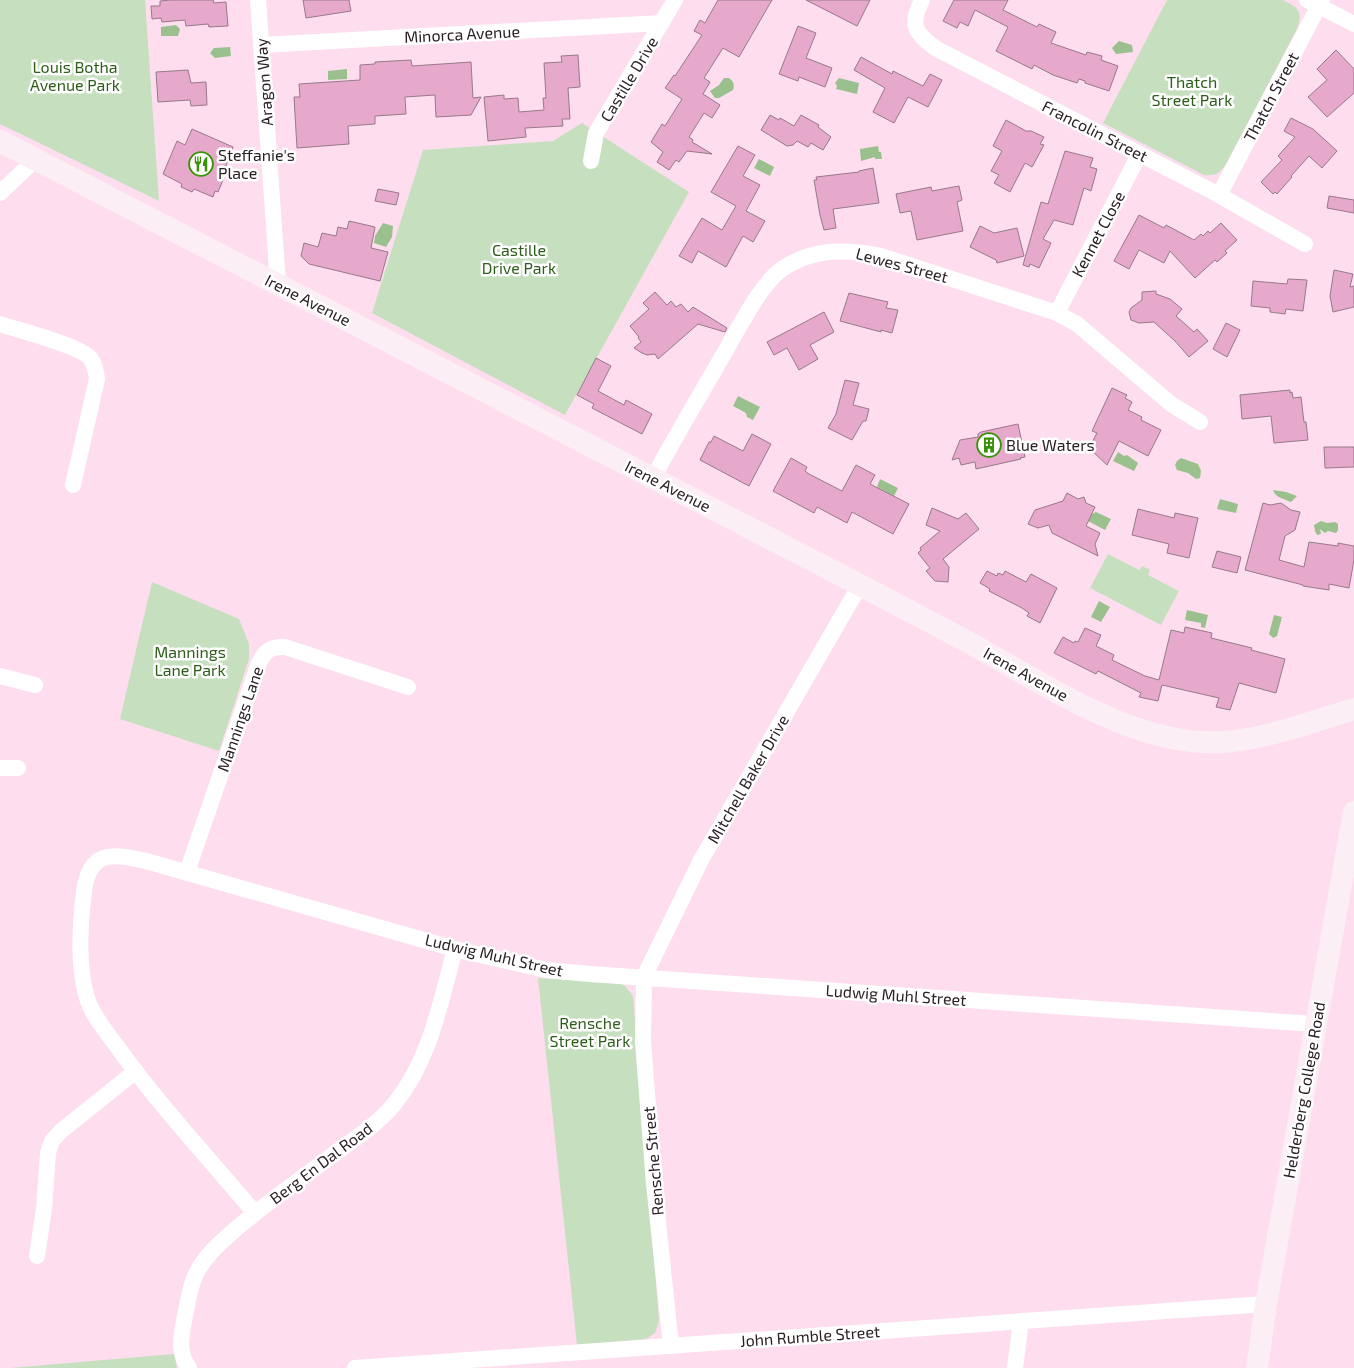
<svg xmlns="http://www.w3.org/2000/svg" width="1354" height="1368" font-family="'Exo 2',sans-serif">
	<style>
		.green { fill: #c6e0bf }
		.water { fill: #99c08d }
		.building { fill: #e7a9cb; stroke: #977989 }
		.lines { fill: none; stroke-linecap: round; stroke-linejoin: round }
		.street { stroke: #fff; stroke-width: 16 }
		.secondary { stroke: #fceef5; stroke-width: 22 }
		.labels { text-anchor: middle; stroke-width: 5; stroke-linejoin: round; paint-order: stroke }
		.street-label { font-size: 16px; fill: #2c2027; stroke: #fff }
		.park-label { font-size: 16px; fill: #2c5e1a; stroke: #fff }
		.poi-label { font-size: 16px; fill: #2c2027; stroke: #fff; text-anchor: start }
	</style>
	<rect width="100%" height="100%" fill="#feddee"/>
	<g class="green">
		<polygon points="0,0 145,0 159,201 0,124"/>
		<path d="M1167,0h116c16,8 20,11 14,29l-72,137c-7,8 -11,10 -21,9l-101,-52z"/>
		<polygon points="582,123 689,192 565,415 372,313 423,150 553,141"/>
		<polygon points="1108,554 1139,570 1142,566 1150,570 1148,575 1179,591 1161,625 1090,588"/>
		<polygon points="152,582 239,619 249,644 249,659 219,751 120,719"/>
		<polygon points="538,978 619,983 625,986 633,996 659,1321 655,1333 646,1339 577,1345"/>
		<polygon points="174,1354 177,1368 10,1368"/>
	</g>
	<g class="water">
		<polygon points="176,25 180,29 178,36 161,36 161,27"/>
		<polygon points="1119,41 1132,45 1133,52 1116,54 1112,48"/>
		<polygon points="230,47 231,56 215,58 210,53 214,48"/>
		<polygon points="347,69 347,79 328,80 328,71"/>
		<path d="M724,78h5c4,3 6,6 4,12l-14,8h-4l-5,-7 9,-6z"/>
		<polygon points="839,78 859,83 857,94 836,89 837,86 835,83"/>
		<polygon points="878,146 879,152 881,152 882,159 875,159 875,157 861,161 860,149"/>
		<polygon points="759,159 774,167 770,176 754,168"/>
		<polygon points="383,223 393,226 392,237 386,247 374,243 375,236"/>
		<polygon points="738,396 760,407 753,420 747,417 746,413 733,406"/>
		<polygon points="1118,452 1124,456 1127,455 1138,463 1134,471 1113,461"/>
		<polygon points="1181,458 1198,464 1201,471 1200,478 1196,479 1188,473 1177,470 1175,465 1177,461"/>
		<polygon points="880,479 898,488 894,496 877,487"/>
		<path d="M1273,490l13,2 11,4 -6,6c-9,-4 -15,-4 -18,-12z"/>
		<polygon points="1220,499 1238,504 1236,513 1217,509"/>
		<polygon points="1096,512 1111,519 1105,530 1088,521 1092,514"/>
		<polygon points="1321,521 1327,523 1335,522 1338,524 1338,530 1336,533 1328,531 1325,533 1320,529 1321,534 1317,535 1315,531 1314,525"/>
		<polygon points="1099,601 1110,607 1101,622 1091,617"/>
		<polygon points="1187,610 1208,615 1205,628 1201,627 1201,623 1185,620"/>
		<polygon points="1274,615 1282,617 1277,636 1273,638 1269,634"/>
	</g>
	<g class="building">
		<polygon points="170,0 213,0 214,3 226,2 228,26 209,27 208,24 186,26 185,20 162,22 161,18 152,19 151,6 160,6 160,1"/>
		<polygon points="303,0 349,0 351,11 306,18"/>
		<polygon points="718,0 772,0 739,57 723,48 704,78 710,82 703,94 720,105 712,118 704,113 689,137 693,140 692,142 712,154 687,151 679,162 676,160 669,170 657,162 663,152 651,142 662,124 665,126 682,99 665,88 674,75 675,76 702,35 694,31 700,20 705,23"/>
		<polygon points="806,0 870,0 857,26"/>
		<polygon points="954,0 1008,0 1003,10 1037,27 1039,24 1056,32 1051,43 1086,55 1087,52 1102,56 1101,60 1118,66 1109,91 1085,83 1085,81 1079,79 1077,83 1053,75 1034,65 1032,69 996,51 1008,27 975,10 968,26 960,22 957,28 943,21"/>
		<polygon points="798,26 816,33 806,58 832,68 825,87 799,77 798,81 779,74"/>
		<polygon points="1336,50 1354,69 1354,93 1327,117 1308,97 1327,80 1317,69"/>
		<polygon points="578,55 580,87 568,88 570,119 562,119 563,126 525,128 526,137 488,141 484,97 504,95 504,99 518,98 519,112 544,110 543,98 546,98 544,63 562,62 561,56"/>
		<polygon points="861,57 892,74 893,71 923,86 930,74 942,80 928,107 908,97 894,123 873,112 885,88 854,70"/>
		<polygon points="411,60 412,66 471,62 473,98 481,97 471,115 436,117 435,95 405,97 406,114 375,116 375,124 348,126 349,144 297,148 294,97 300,97 299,84 360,80 360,65 375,64 375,62"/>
		<polygon points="188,70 191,83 206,82 207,105 191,106 190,100 158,102 156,72"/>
		<polygon points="770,115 779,120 780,118 794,126 801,115 819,125 818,127 831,137 823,150 811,143 808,147 797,141 793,145 787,146 761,130"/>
		<polygon points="1291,118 1313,129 1337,151 1322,168 1309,156 1291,176 1292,177 1277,194 1275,192 1273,194 1261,182 1282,160 1278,156 1295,137 1284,131"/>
		<polygon points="1006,120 1026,131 1031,131 1044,137 1040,144 1044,145 1032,167 1025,163 1010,192 994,183 999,175 991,171 1002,151 993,146"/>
		<polygon points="192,129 233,147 221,179 223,180 218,192 215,191 213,197 194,189 192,192 181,187 182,184 163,174 177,141 185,145"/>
		<polygon points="738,146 755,155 743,176 760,185 746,211 765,221 753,242 743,236 726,267 698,251 692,263 679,256 702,218 722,230 736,206 711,192"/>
		<polygon points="1065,151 1093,158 1090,167 1097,169 1091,191 1084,188 1073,225 1054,220 1043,239 1051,243 1039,268 1030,264 1029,267 1023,265 1041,202 1048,204"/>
		<polygon points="873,168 879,203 833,209 836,228 824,230 820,215 814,180 817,180 816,177 859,172 859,171"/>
		<polygon points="959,186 962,200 957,202 963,231 917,240 911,211 900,213 896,194 931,187 932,191"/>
		<polygon points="378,189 399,193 396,205 375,201"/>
		<polygon points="1329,196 1354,200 1354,213 1327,208"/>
		<polygon points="1139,215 1164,228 1166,225 1194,240 1201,234 1203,236 1208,231 1210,233 1221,223 1237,240 1225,251 1227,253 1217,262 1215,260 1195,278 1170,251 1164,263 1139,250 1129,269 1114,261"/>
		<polygon points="349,221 375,227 371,248 388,252 380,281 309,264 301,256 304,243 318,247 322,233 336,236 338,227 347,229"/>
		<polygon points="980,226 994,233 1017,228 1024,256 997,263 996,260 970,247"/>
		<polygon points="1334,270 1353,274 1350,287 1354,286 1354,307 1333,312 1330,296"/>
		<polygon points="1288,279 1307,280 1303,311 1286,309 1285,314 1270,312 1270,308 1251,306 1253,281 1287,284"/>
		<polygon points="1156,291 1156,294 1170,299 1182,309 1176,316 1194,332 1197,329 1208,341 1189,357 1175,341 1154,322 1139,323 1131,320 1129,312 1131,308 1142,300 1142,292"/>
		<polygon points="655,292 667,305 671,301 676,307 681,304 688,312 693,307 727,328 725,332 698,324 658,359 655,354 647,355 642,353 634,348 641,342 638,338 639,337 630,326 649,309 643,303"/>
		<polygon points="849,293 888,302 886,308 898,310 892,333 881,330 881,332 840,321"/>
		<polygon points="824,312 834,332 810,345 818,359 799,370 787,348 774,355 767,342"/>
		<polygon points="1226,323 1240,330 1227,357 1213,349"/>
		<polygon points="596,358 611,366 598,391 624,405 626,400 652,414 642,434 592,408 594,404 577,395"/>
		<polygon points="845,380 859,383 853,405 869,409 866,421 863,421 852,440 828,428 836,414"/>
		<polygon points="1112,388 1127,395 1125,398 1132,402 1128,410 1142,417 1141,420 1161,430 1148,456 1119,441 1107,465 1089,448 1097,433 1092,431"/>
		<polygon points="1290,390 1290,393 1292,392 1293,398 1301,397 1304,422 1306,422 1308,440 1274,443 1271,416 1242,419 1240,395"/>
		<polygon points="1018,424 1025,457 1020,458 1021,459 976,469 975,462 961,465 959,458 952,460 960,440 978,437 978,434 981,432"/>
		<polygon points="752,434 771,444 749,486 700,460 709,442 711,442 714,436 743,451"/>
		<polygon points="1324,447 1354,447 1354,467 1325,468"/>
		<polygon points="791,458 807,467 805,471 809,474 842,491 856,465 875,475 870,484 909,504 893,534 852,512 847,523 817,507 814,513 773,491"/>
		<polygon points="1067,493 1078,499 1084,497 1086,503 1095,507 1086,526 1100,533 1095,544 1098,556 1052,533 1049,525 1038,528 1028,524 1035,510 1063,501"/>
		<polygon points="1263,503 1270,505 1281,503 1291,510 1300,512 1295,530 1285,536 1279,560 1304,567 1309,542 1338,546 1338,543 1354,546 1354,560 1349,588 1329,584 1329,590 1303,586 1303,585 1245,570"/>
		<polygon points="932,508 958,519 966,513 979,529 943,559 949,567 948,582 935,581 926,571 930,568 918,553 921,550 920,548 940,531 926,525"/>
		<polygon points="1138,509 1174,518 1175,513 1198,518 1189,558 1167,553 1169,544 1132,535"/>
		<polygon points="1217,551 1241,557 1237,573 1212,567"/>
		<polygon points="987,571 997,576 998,573 1003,575 1005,571 1026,582 1031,574 1057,588 1040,623 1027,616 1029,613 1022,608 989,591 990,589 980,583"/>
		<polygon points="1185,627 1212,633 1211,638 1252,648 1251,650 1285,659 1276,693 1239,683 1230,710 1216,707 1219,698 1162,685 1158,701 1139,697 1141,693 1098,671 1096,674 1054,653 1063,637 1074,643 1075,641 1078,642 1085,628 1101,635 1096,646 1114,655 1112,660 1145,676 1159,680 1171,630 1184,633"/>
	</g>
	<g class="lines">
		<g class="street">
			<polyline points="258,0 278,284"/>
			<path d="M922,0c-13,25 -7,34 15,49l282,146 86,49"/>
			<polyline points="1307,0 1354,24"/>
			<polyline points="262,45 662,23"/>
			<polyline points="591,161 596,133 675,0"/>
			<polyline points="0,193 36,159"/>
			<polyline points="1219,195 1322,0"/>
			<polyline points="1057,313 1139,155"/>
			<path d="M0,324c18,6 80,22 89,33 6,6 7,15 8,22l-24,106"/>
			<path d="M653,478c23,-43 49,-86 73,-128 14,-24 34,-65 56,-81 30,-21 65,-20 99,-13l176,57 20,11 94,80 29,18"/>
			<polyline points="0,676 35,685"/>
			<polyline points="0,768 18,768"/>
			<path d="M187,872l72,-209c6,-12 12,-17 26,-16l123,40"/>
			<path d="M255,1213c-45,-53 -93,-105 -134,-161 -11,-16 -26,-32 -33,-51 -11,-32 -8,-77 -4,-110 6,-42 29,-37 62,-30l309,88 91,21 44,4 725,50"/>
			<polyline points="37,1256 44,1209 48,1153 52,1141 61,1131 136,1071"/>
			<polyline points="671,1346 654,1184 643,1042 644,977 701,860 860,585"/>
			<path d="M189,1368c-11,-14 -8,-31 -5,-47 3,-15 5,-31 11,-45 9,-20 26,-34 42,-48 32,-27 66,-51 100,-76 20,-15 42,-29 58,-49 36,-45 45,-100 60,-154"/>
			<polyline points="355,1368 1266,1304"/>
			<polyline points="1015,1368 1021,1321"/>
		</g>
		<g class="secondary">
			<path d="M0,141l860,444c41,22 83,43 124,66 70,39 155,96 238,91 45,-3 89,-20 132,-33"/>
			<polyline points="1257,1368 1266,1304 1354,812"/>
		</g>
	</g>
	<defs>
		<g id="restaurant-ring" transform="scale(1.25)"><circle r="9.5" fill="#fff" stroke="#399306" stroke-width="1.5"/><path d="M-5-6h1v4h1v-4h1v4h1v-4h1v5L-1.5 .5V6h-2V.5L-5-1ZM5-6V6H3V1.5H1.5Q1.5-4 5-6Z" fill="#399306"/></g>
		<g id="building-ring" transform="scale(1.25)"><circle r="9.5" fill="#fff" stroke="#399306" stroke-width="1.5"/><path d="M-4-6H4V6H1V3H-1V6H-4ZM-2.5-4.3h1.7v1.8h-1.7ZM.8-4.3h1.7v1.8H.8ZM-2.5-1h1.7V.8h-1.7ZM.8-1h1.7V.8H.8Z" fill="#399306"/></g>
	</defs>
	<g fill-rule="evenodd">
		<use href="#restaurant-ring" x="201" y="164"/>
		<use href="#building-ring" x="989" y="445"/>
	</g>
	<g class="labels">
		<g class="street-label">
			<text transform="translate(462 34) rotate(-3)" y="6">Minorca Avenue</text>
			<text transform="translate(629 79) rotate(-59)" y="6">Castille Drive</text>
			<text transform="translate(264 82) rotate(-94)" y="6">Aragon Way</text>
			<text transform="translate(1271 97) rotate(-62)" y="6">Thatch Street</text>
			<text transform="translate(1095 131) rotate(27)" y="6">Francolin Street</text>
			<text transform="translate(1098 234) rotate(-62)" y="6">Kennet Close</text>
			<text transform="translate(902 265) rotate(15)" y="6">Lewes Street</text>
			<text transform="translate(308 300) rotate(27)" y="6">Irene Avenue</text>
			<text transform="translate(668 486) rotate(27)" y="6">Irene Avenue</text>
			<text transform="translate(1026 674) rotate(29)" y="6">Irene Avenue</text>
			<text transform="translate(240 719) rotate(-71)" y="6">Mannings Lane</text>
			<text transform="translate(748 779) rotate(-60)" y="6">Mitchell Baker Drive</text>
			<text transform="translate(494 955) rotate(13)" y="6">Ludwig Muhl Street</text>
			<text transform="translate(896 995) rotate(4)" y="6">Ludwig Muhl Street</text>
			<text transform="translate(1304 1090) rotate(-80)" y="6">Helderberg College Road</text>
			<text transform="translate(653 1161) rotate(-95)" y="6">Rensche Street</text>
			<text transform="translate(321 1163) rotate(-37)" y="6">Berg En Dal Road</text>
			<text transform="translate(810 1336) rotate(-4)" y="6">John Rumble Street</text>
		</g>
		<g class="park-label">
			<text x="75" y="73">Louis Botha<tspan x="75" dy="18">Avenue Park</tspan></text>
			<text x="1192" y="88">Thatch<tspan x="1192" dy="18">Street Park</tspan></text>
			<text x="519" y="256">Castille<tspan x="519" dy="18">Drive Park</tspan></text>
			<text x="190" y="658">Mannings<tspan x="190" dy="18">Lane Park</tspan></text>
			<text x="590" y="1029">Rensche<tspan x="590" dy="18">Street Park</tspan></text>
		</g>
		<g class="poi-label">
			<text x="218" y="161">Steffanie's<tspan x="218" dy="18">Place</tspan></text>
			<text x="1006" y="451">Blue Waters</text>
		</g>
	</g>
</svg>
